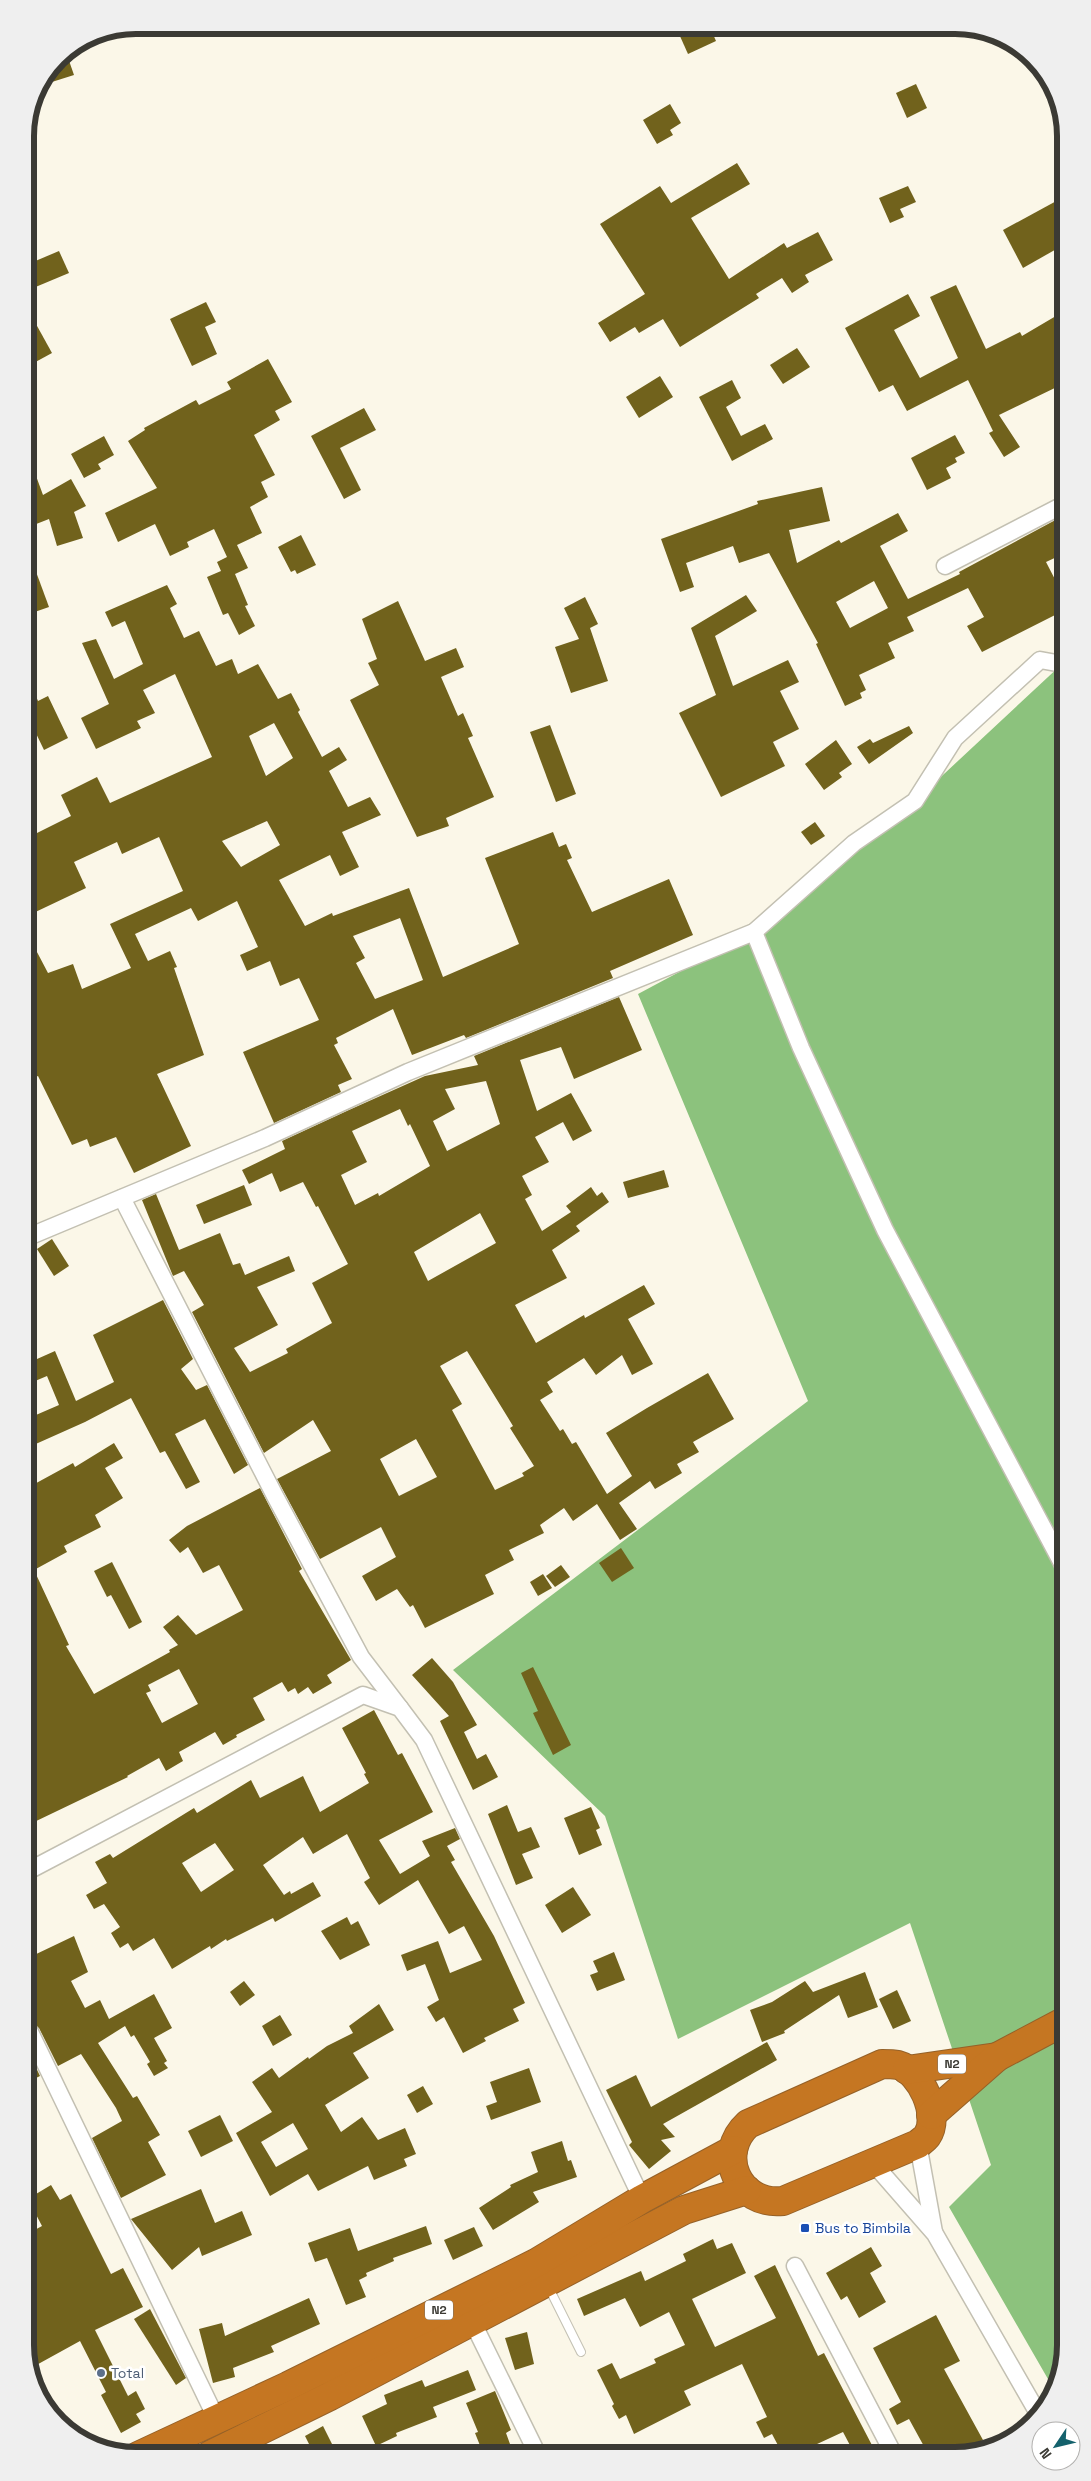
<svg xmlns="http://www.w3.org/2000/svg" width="1091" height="2481" font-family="'Space Grotesk',sans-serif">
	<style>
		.forest { fill: #8cc27d }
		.building { fill: #71621c; fill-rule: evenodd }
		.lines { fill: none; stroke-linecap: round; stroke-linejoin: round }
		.lane-casing { stroke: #c3c0b2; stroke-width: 10 }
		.street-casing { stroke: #c3c0b2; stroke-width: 19 }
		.highway-casing { stroke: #956128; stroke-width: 30 }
		.lane { stroke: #fff; stroke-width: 8 }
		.street { stroke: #fff; stroke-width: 16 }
		.highway { stroke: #c57622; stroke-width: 28 }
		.transit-dot { fill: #1a4fb4; stroke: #fff; stroke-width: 2 }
		.service-dot { fill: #5c6f8a; stroke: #fff; stroke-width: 2 }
		.labels { text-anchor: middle; stroke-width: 5; stroke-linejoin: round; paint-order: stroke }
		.shield { fill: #fff; stroke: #767571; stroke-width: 1 }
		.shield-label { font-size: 12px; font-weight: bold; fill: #3b3a34 }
		.transit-label { font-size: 14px; fill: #164399; stroke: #fff; text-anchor: start }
		.service-label { font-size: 14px; fill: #4e5e75; stroke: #fff; text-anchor: start }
		.rim { fill: none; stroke: #3b3a34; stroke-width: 6 }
	</style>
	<rect width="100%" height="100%" fill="#fbf7e8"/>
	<polygon class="forest" points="1062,664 1066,2345 1052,2386 949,2207 991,2165 910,1923 678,2039 605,1816 453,1670 808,1401 638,994 754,932 915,801"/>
	<g class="building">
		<polygon points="675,25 709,25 716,41 688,54"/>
		<polygon points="66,52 74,75 36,87 58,57"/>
		<polygon points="916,84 927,108 907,118 896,93"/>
		<polygon points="670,104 681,123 670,130 673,135 657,144 643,120"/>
		<polygon points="737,163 750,184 691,218 729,279 784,243 787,248 818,232 833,260 805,275 809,282 792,293 782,278 756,294 759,298 680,347 663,319 639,333 635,327 610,342 598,323 645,294 600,224 660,186 671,203"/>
		<polygon points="908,186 916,202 900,209 904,217 890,223 879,198"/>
		<polygon points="1060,199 1060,247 1023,268 1003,230"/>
		<polygon points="59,251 69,273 26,291 26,265"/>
		<polygon points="956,285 986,349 1020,332 1022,336 1061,313 1061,385 999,415 1020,447 1004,457 989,433 993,431 968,380 907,411 893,385 879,392 845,328 908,294 920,316 894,330 920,378 958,358 930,297"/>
		<polygon points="206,302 216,322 205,327 217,354 192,366 170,319"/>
		<polygon points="26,306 52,353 30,365 26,357"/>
		<polygon points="797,348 810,367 783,384 770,365"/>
		<polygon points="268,359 292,402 275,411 280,420 254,435 275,475 261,482 268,497 250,507 262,533 237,545 248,568 235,574 248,605 245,606 255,626 239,635 228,613 223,615 207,577 221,571 217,562 227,557 214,529 187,542 189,547 170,556 155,524 118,542 105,513 157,488 128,441 145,430 144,428 196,400 199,405 231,389 227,382"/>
		<polygon points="660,376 673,397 639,418 626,397"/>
		<polygon points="732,380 741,398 726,407 741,436 765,424 773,439 732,461 699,397"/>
		<polygon points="364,408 376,430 340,448 361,490 344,499 311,436"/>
		<polygon points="955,435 965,453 955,458 957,462 946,468 951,478 927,490 911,458"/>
		<polygon points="104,436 114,455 98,464 101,469 84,478 71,454"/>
		<polygon points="26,454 28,454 43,495 71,479 86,506 74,512 83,538 57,546 49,519 26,528"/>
		<path d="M822,487l8,34 -41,9 8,33 42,-23 2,3 57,-30 10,18 -28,15 28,53 52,-25 -1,-2 102,-55v38l-15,7 15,29v21l-79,40 -15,-26 17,-9 -16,-29 -61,29 7,14 -26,12 7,15 -36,17 7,15 -6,3 2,5 -17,8 -29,-62 2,-1 -49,-90 -30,10 -6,-17 -47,17 8,24 -14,5 -19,-53 97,-35 -1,-3zM874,581l14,27 -38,20 -14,-26z"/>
		<polygon points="301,535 316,565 297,574 295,570 291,572 278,547"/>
		<polygon points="26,550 28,550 49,607 26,615"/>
		<path d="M167,585l10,19 -7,4 14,30 15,-7 17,35 16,-7 6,15 20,-10 20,35 13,-6 9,17 -2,2 24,45 17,-10 8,13 -18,11 19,36 22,-10 11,18 -39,17 17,35 -19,9 -10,-21 -51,25 26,46 27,-13 1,3 76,-28 34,89 76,-33 -34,-86 68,-26 6,15 7,-3 6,14 -5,2 25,52 77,-33 24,56 -83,36 3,7 -147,60 -2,-3 -52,20 -19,-46 -57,29 2,5 -4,2 18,34 -14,6 3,7 -67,31 -31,-71 76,-32 -20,-42 -19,8 -10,-25 -23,10 -7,-16 18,-8 -21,-46 -39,20 -7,-13 -56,26 13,27 22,-10 7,16 -3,1 30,87 -47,19 34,72 -57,27 -18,-36 -26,10 -3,-8 -15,6 -34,-69 -10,4 -1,-147 21,40 25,-9 9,25 49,-21 -21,-44 73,-33 -24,-54 -37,17 -5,-12 -43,20 12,26 -59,28v-78l44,-22 -10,-21 36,-18 13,26 102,-46 -37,-83 -32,16 12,23 -18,8 4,7 -45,21 -15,-31 28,-14 -27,-61 14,-4 18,40 29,-15 -18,-43 -13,6 -7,-15zM274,723l19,35 -27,18 -17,-40zM267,821l13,24 -39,22 -19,-26zM400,918l23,62 -48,19 -19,-36 9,-5 -12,-22z"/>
		<polygon points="746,595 757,611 715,636 733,686 788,660 799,682 780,691 799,729 773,742 785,766 721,797 679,713 716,695 691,628"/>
		<polygon points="585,597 598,624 590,628 608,681 571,693 555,647 579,639 564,608"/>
		<polygon points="398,601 425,661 456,648 464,667 441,677 458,716 463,713 473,736 468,738 494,797 446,818 449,826 417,837 350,700 379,685 368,663 377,659 362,619"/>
		<polygon points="27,675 38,701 48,696 68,738 44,750 31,723 27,725"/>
		<polygon points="550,725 576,794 556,802 530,732"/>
		<polygon points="909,726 913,733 869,764 857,747 870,739 873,743"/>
		<polygon points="836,740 852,764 839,773 842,777 824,790 805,764"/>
		<polygon points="815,822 825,836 811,845 801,832"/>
		<path d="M619,997l23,53 -68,29 -13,-32 -41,13 17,51 34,-18 21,38 -19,10 -10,-19 -28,15 14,25 -27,14 10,19 -7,4 17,32 29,-19 -5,-6 25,-19 6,9 5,-4 7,10 -33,24 4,5 -28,19 15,28 -52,27 21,38 48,-28 1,3 59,-33 11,19 -27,15 25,45 -21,11 -10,-20 -26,20 -12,-17 -37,24 6,10 -13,8 20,31 3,-2 9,15 4,-2 31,52 25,-18 -26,-43 41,-25 61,-35 26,46 -41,23 6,10 -22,12 5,9 -27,16 -5,-8 -31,22 18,26 -17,11 -23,-36 -24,17 -9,-13 -24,17 4,8 -35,17 5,10 -29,15 9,19 -69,34 -12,-23 -3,2 -13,-18 -21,12 -14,-25 34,-19 -15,-30 -61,32 -43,-80 54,-28 -18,-31 -49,33 -72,-141 12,-7 -20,-34 -11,5 -31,-76 14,-6 23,56 41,-17 13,32 7,-2 5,12 44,-19 6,15 -38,16 21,38 -44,23 16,24 38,-19 -2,-4 46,-26 -20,-40 36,-19 -30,-58 -2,1 -13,-25 -23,10 -8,-19 -23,11 -7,-14 43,-21 -3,-8 67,-31 76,-34 53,-11 -4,-9zM486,1081l14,43 -53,27 -14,-30 22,-12 -10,-20zM400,1109l8,17 2,-2 20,42 -51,30 -1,-3 -23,12 -14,-30 26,-13 -15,-31zM480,1213l16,30 -68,38 -14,-29zM467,1351l46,75 -3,2 24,38 -12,7 2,3 -29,14 -43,-80 10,-6 -22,-38zM416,1439l21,38 -38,19 -19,-37z"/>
		<polygon points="664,1170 669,1187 628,1198 623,1182"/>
		<polygon points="244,1185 252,1205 204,1224 196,1205"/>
		<polygon points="52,1239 69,1266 54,1276 37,1249"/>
		<polygon points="163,1300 193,1359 181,1369 196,1390 207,1385 248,1465 234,1474 205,1419 175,1434 200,1482 186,1489 165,1451 160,1453 131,1398 85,1422 29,1447 29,1418 59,1405 47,1376 28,1384 28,1363 55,1351 76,1401 114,1382 93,1335"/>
		<path d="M114,1443l9,15 -18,10 18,30 -28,17 6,12 -37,19 3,6 -33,18 35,75 -3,1 28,48 76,-42 -1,-2 9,-5 -15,-18 15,-12 18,20 47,-25 -24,-45 -16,8 -15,-26 -8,6 -11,-13 18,-14 73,-38 42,81 -3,2 52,89 -24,15 5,8 -19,11 -5,-7 -10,7 -3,-6 -7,4 -6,-10 -29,16 12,22 -29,15 1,2 -14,8 -8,-13 -36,20 4,9 -17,10 -7,-13 -32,18 1,1 -98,47 -1,-337 44,-24 2,4zM179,1669l19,35 -36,19 -16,-30 5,-2 -3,-6z"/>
		<polygon points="621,1548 634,1568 612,1582 599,1563"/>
		<polygon points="112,1562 142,1622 129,1629 111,1595 107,1597 94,1571"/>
		<polygon points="561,1565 570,1577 555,1587 546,1576"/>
		<polygon points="543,1574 552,1588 538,1596 530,1582"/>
		<polygon points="432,1658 453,1682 477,1725 464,1732 477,1759 486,1754 498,1777 473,1790 440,1721 449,1716 412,1675"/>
		<polygon points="533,1667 571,1745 553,1755 533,1713 538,1711 521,1673"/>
		<path d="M374,1710l24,45 4,-2 31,59 -54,28 21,34 30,-18 -8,-15 33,-13 5,11 -13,7 8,14 -4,2 43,74 31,67 -12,6 6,12 -35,17 2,3 -23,12 -19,-36 -8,5 -9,-15 12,-7 -14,-36 -18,7 -6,-16 37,-14 12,32 32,-13 -18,-34 -15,8 -31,-54 -39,25 -15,-23 6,-4 -23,-44 -34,20 -10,-17 -40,28 21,30 6,-4 1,3 22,-12 8,14 -46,26 -2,-4 -46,23 -1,-2 -15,10 -1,-3 -38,23 -18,-31 -21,13 -5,-8 -8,5 -9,-15 9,-6 -16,-23 -10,5 -8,-14 21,-12 -12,-21 15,-8 3,4 81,-50 3,5 54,-33 9,18 43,-22 17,36 49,-29 -5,-9 2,-1 -24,-45zM215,1843l19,27 -33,22 -19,-29z"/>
		<polygon points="507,1805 518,1832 531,1827 540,1847 522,1854 533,1878 516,1885 488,1814"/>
		<polygon points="591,1807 600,1828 596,1830 602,1845 579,1855 564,1818"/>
		<polygon points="573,1887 591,1915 562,1933 545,1905"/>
		<polygon points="347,1917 351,1925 358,1921 370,1945 340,1960 321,1931"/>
		<polygon points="74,1936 88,1972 71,1981 85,2008 100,2000 109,2019 154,1994 172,2028 154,2038 167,2061 164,2063 168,2068 154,2076 147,2064 150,2062 134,2035 131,2037 125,2026 98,2043 133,2098 137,2096 160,2135 148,2142 166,2175 121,2198 92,2138 122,2121 116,2108 81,2054 58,2066 39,2028 30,2022 30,1957"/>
		<polygon points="614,1952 625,1980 597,1991 590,1975 598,1972 593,1961"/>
		<polygon points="865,1972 878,2007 848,2018 839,1995 784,2031 785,2033 762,2042 750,2010 772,2002 805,1981 813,1992"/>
		<polygon points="244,1981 255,1995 240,2006 230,1992"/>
		<polygon points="897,1990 911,2021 893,2029 879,1999"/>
		<path d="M379,2004l15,26 -41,23 16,25 -44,27 16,27 21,-15 16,23 27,-12 11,26 -12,5 3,7 -33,14 -6,-14 -50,25 -10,-17 -38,22 -34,-63 36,-21 -20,-30 20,-14 7,10 29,-21 1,2 18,-13 26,-13 -4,-7zM293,2123l15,26 -32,18 -15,-25z"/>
		<polygon points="280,2015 292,2035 273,2046 262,2026"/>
		<polygon points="767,2042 777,2060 663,2124 675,2137 661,2140 671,2151 649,2169 629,2145 632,2142 606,2090 636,2075 651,2107"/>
		<polygon points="30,2055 40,2076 30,2081"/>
		<polygon points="529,2068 541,2102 491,2120 486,2106 497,2102 490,2082"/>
		<polygon points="423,2086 433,2104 417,2113 407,2095"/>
		<polygon points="220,2115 233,2141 201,2157 188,2131"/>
		<polygon points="562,2141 568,2161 571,2160 577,2177 533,2192 539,2202 493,2230 479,2208 511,2187 510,2185 538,2172 531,2152"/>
		<polygon points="51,2185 60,2200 71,2194 111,2274 123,2268 143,2307 95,2330 128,2396 136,2391 145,2409 136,2414 141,2422 121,2433 101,2395 106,2392 80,2341 31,2368 31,2232 42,2226 31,2205 31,2197"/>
		<polygon points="201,2189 215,2223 242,2211 252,2235 202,2256 199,2247 172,2270 131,2219"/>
		<polygon points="426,2226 432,2244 393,2258 394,2261 366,2273 367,2276 359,2280 366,2297 346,2305 327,2258 315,2262 308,2243 350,2228 358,2251"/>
		<polygon points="474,2227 483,2246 453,2260 444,2240"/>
		<polygon points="713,2239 717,2249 732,2243 746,2273 692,2299 715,2347 776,2318 754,2276 775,2265 818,2356 824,2353 875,2451 853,2451 843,2432 802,2451 781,2451 772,2434 764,2438 756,2422 767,2417 742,2364 684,2391 691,2405 634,2434 626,2415 619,2419 612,2406 614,2404 597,2370 612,2363 620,2379 656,2363 654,2359 685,2345 669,2312 640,2327 625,2298 584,2316 577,2299 641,2271 645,2281 686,2261 683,2254"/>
		<polygon points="871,2247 882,2266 870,2273 886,2302 859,2318 847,2296 841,2300 826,2273"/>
		<polygon points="309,2298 320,2324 271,2346 274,2352 233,2368 235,2377 213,2383 199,2329 222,2323 225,2336"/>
		<polygon points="150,2309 186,2378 176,2385 134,2319"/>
		<polygon points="936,2315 960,2361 944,2369 983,2440 964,2450 926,2450 909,2419 897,2425 889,2409 901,2402 873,2348"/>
		<polygon points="527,2332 534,2364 515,2370 505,2338"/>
		<polygon points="468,2370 476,2390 433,2407 437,2417 396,2433 397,2436 376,2446 362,2416 387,2404 384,2395 422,2380 425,2387"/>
		<polygon points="495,2391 511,2430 506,2433 510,2444 483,2453 475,2433 478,2432 466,2403"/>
		<polygon points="323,2426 337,2454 314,2454 305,2436"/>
	</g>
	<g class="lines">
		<g class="lane-casing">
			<polyline id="lane" points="548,2286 581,2352"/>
		</g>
		<g class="street-casing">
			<g id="street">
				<polyline points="945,566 1061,506"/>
				<polyline points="754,932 801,1048 885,1230 1064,1567"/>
				<polyline points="122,1198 275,1496 361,1657 400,1708"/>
				<polyline points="28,1237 265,1138 408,1072 754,932 854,843 915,801 955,738 1040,660 1062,664"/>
				<polyline points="30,1870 363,1695 400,1708 424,1740 642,2199"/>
				<polyline points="30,2032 217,2420"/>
				<polyline points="918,2144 934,2232"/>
				<polyline points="873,2163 935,2234 1039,2415"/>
				<polyline points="795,2266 892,2451"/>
				<polyline points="472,2321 537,2453"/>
			</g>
		</g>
		<g class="highway-casing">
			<g id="highway">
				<path d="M882,2064c5,0 11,0 16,1 23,6 43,51 29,71 -2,3 -7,6 -9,8l-135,57c-45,5 -68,-47 -35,-77z"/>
				<polyline points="907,2070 997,2057"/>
				<polyline points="931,2115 997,2057 1065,2021"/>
				<polyline points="210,2455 330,2396 684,2210 747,2190"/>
				<polyline points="138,2456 288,2386 536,2263 642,2199 733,2150"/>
			</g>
		</g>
		<use href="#lane" class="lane"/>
		<use href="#street" class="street"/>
		<use href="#highway" class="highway"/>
	</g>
	<rect class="transit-dot" x="800" y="2223" width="10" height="10" rx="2.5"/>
	<circle class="service-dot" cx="101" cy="2373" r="5"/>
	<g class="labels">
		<g class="shield">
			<rect x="938" y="2054.5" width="28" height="19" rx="4"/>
			<rect x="425" y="2300.5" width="28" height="19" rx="4"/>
		</g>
		<g class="shield-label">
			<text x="952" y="2068">N2</text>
			<text x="439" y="2314">N2</text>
		</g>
		<g class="transit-label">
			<text x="815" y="2233">Bus to Bimbila</text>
		</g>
		<g class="service-label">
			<text x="111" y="2378">Total</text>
		</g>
	</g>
	<path d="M0 0H1091V2481H0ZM136 34H955A102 102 0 0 1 1057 136V2345A102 102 0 0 1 955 2447H136A102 102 0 0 1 34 2345V136A102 102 0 0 1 136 34Z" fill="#efefef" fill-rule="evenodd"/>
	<path class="rim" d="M136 34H955A102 102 0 0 1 1057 136V2345A102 102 0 0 1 955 2447H136A102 102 0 0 1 34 2345V136A102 102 0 0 1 136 34Z"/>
	<g transform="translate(1056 2446) rotate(235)"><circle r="24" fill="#ffffff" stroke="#b1b0ae"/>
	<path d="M0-4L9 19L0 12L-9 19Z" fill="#14616c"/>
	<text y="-8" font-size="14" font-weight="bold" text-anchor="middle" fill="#3b3a34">N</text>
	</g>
</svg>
